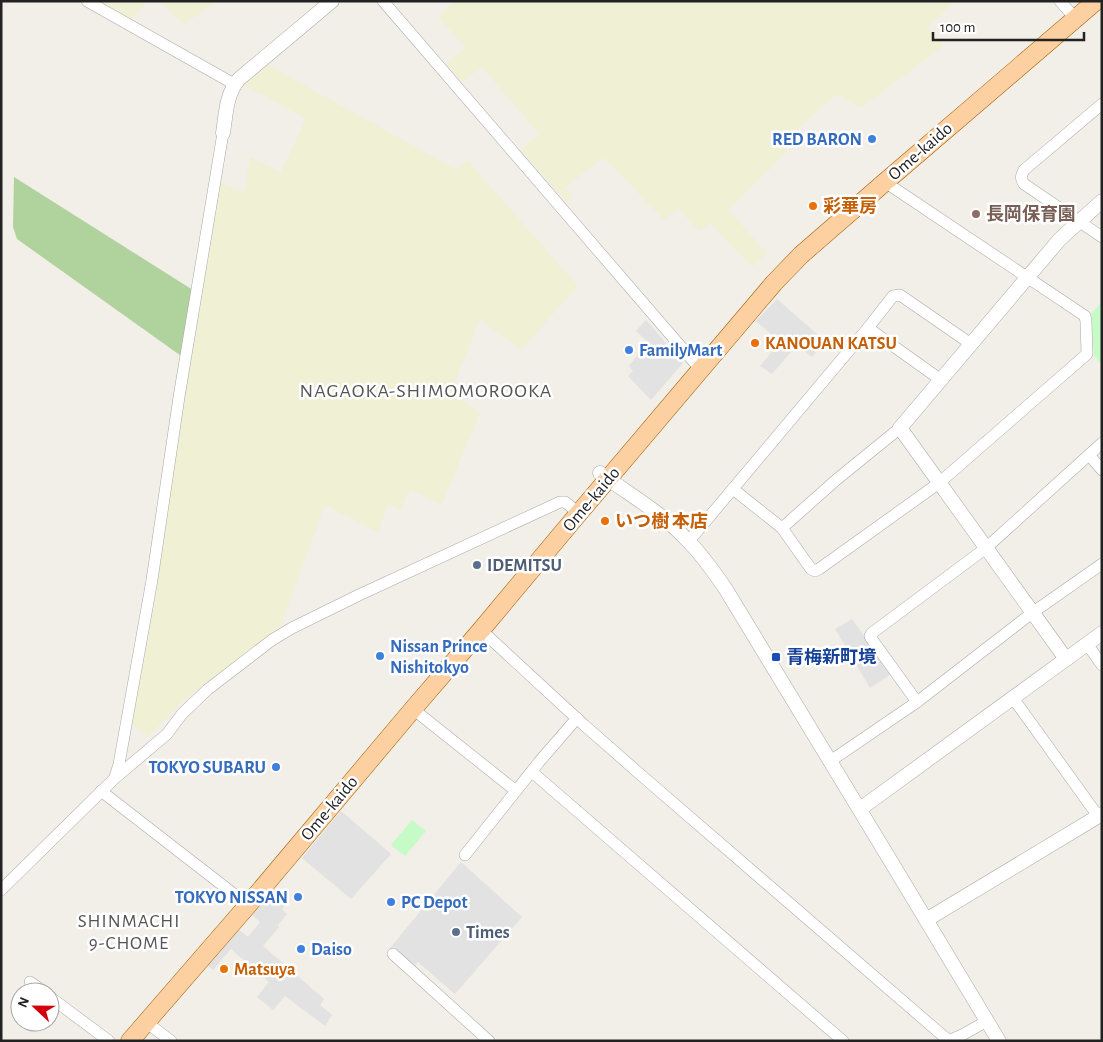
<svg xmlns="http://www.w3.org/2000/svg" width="1103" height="1042" font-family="'Alegreya Sans','Noto Sans JP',sans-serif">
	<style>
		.farmland { fill: #f0f0d4 }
		.forest { fill: #b0d29d }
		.park { fill: #c6fbc7 }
		.parking { fill: #e2e2e2 }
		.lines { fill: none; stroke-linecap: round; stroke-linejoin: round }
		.minor-casing { stroke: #a9a9a9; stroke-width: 12 }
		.tertiary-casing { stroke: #a9a9a9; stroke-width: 15 }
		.primary-casing { stroke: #9f6000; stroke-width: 19 }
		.minor { stroke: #fff; stroke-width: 11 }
		.tertiary { stroke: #fff; stroke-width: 14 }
		.primary { stroke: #fdd0a2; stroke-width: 18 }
		.shop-dot { fill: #3f7fe0; stroke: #fff; stroke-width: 2 }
		.food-dot { fill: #e8710a; stroke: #fff; stroke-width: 2 }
		.education-dot { fill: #8d6e63; stroke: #fff; stroke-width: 2 }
		.service-dot { fill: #5c6f8a; stroke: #fff; stroke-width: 2 }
		.transit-dot { fill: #1a4fb4; stroke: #fff; stroke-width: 2 }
		.labels { text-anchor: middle; stroke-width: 5; stroke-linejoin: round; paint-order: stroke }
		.shop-label { font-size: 18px; font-weight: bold; fill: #366cbe; stroke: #fff; text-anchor: start }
		.street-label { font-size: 18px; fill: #222; stroke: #fff }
		.food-label { font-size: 18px; font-weight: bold; fill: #c56008; stroke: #fff; text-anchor: start }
		.education-label { font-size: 18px; font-weight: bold; fill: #785e54; stroke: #fff; text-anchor: start }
		.service-label { font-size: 18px; font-weight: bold; fill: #4e5e75; stroke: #fff; text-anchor: start }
		.transit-label { font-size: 18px; font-weight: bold; fill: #164399; stroke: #fff; text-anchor: start }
		.neighbourhood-label { font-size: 19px; letter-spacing: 1px; fill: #555; stroke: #fff }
		.quarter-label { font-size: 20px; letter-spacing: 1px; fill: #555; stroke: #fff }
	</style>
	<rect width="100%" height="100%" fill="#f2eee8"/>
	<g class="farmland">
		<polygon points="108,1 147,1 126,24 102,8"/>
		<polygon points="159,1 217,1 184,24"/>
		<polygon points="455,1 492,2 954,1 927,29 944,45 861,108 837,94 781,143 788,151 728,210 767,253 752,267 710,223 699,231 678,208 664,220 603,157 565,188 573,197 567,203 521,150 539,134 482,67 463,82 446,64 466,47 438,17"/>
		<polygon points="268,65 455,169 468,161 578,286 521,350 480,319 451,392 480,413 441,505 410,489 400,510 388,504 378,532 325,505 280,627 185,699 148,737 129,722 217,181 244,192 250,157 281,172 306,119 243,84"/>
	</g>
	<polygon class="forest" points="14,177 196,292 184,358 17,239 13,227"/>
	<g class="park">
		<polygon points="1102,302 1102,365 1094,356 1091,314"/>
		<polygon points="412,820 426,831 405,856 391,845"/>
	</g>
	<g class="parking">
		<polygon points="777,299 826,342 812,357 797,345 772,374 760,366 780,342 756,321"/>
		<polygon points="646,320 683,363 651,400 628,376 633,371 629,366 648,342 636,331"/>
		<polygon points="852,619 891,674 870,688 835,629"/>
		<polygon points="341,811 391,854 351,899 302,858"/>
		<polygon points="461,862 522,917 455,994 418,962 413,968 390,948"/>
		<polygon points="274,892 287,903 282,909 287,914 278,925 279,927 263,946 324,999 320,1005 332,1015 325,1026 285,996 273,1010 257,997 269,982 231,949 213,970 208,966 239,930 248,937 260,922 252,915"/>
	</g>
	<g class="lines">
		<g class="minor-casing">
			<g id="minor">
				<polyline points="87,1 234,84"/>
				<polyline points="383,1 701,370"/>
				<polyline points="1060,1 1075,18"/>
				<path d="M1102,104l-78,66c-3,6 -4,8 0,14l78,53"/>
				<polyline points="868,328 893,296 900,295 971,344"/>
				<polyline points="1102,443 986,548 872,633 870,636 871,638 917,702 1032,613 1102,564"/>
				<polyline points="1089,455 1102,470"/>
				<polyline points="733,489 782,528 811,569 815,571 819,569 939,483 1087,354 1086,322 1085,316 885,182"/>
				<polyline points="782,528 836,480 900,428"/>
				<polyline points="689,541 868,328 941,380"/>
				<polyline points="481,630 584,725 641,775 949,1041"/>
				<polyline points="1087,644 1102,665"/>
				<polyline points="1013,698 1098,816"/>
				<polyline points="413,709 516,791"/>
				<polyline points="829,762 917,702"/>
				<polyline points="532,772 843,1041"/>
				<polyline points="115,777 119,764 152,580 179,397 223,133"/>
				<polyline points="101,791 248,905"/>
				<polyline points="465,855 539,762 577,718"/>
				<polyline points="1,890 115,778 167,734 182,714 207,690 272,640 292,628 359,595 560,502 565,502 579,513"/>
				<polyline points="393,954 489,1041"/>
				<polyline points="30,982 44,992"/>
				<polyline points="50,997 109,1041"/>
				<polyline points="146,1022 171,1041"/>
				<polyline points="948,1041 962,1035 987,1021"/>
			</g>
		</g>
		<g class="tertiary-casing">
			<g id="tertiary">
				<path d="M223,133c3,-19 3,-39 16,-54l93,-78"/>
				<path d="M600,473c30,22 64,41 89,69 14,14 25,30 36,46 92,150 183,302 274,453"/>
				<polyline points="1066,659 900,428 1060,239 1102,201"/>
				<polyline points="860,809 1102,633"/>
				<polyline points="926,920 1102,814"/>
			</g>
		</g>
		<g class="primary-casing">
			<polyline id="primary" points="130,1041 248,905 413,709 481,630 579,513 774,283 801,255 885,182 1096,1"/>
		</g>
		<use href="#minor" class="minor"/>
		<use href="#tertiary" class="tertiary"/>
		<use href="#primary" class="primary"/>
	</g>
	<g class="shop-dot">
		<circle cx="872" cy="139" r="5"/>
		<circle cx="629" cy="350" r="5"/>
		<circle cx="380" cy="656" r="5"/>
		<circle cx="276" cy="767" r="5"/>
		<circle cx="298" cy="897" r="5"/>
		<circle cx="391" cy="902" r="5"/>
		<circle cx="301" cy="949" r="5"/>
	</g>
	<g class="food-dot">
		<circle cx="813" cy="206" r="5"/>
		<circle cx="755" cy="343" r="5"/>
		<circle cx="605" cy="521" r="5"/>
		<circle cx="224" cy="969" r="5"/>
	</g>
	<circle class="education-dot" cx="976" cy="214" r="5"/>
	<g class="service-dot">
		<circle cx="477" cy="565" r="5"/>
		<circle cx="456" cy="932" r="5"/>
	</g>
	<rect class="transit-dot" x="771" y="652" width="10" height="10" rx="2.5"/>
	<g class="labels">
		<g class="shop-label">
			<text x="862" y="145" text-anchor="end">RED BARON</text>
			<text x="639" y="356">FamilyMart</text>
			<text x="390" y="652">Nissan Prince<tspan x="390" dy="21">Nishitokyo</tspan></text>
			<text x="266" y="773" text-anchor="end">TOKYO SUBARU</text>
			<text x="288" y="903" text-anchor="end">TOKYO NISSAN</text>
			<text x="401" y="908">PC Depot</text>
			<text x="311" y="955">Daiso</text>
		</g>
		<g class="street-label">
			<text transform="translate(920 151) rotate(-41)" y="6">Ome-kaido</text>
			<text transform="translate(591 499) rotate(-50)" y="6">Ome-kaido</text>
			<text transform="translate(329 808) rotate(-50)" y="6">Ome-kaido</text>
		</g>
		<g class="food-label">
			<text x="823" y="212">彩華房</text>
			<text x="765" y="349">KANOUAN KATSU</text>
			<text x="615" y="527">いつ樹 本店</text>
			<text x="234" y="975">Matsuya</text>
		</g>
		<g class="education-label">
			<text x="986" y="220">長岡保育園</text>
		</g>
		<g class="service-label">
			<text x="487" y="571">IDEMITSU</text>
			<text x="466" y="938">Times</text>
		</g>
		<g class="transit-label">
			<text x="786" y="663">青梅新町境</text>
		</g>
		<g class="neighbourhood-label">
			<text x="129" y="927">SHINMACHI<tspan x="129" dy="22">9-CHOME</tspan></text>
		</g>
		<g class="quarter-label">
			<text x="426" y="397">NAGAOKA-SHIMOMOROOKA</text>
		</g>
	</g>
	<rect width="1103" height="1042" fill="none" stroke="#222222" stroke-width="5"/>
	<g transform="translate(35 1007) rotate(292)"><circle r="24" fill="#ffffff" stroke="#a7a7a7"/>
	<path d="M0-4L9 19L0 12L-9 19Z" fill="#d3000e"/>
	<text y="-8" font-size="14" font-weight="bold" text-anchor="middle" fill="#222222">N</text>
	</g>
	<path d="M933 32v8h151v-8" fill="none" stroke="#222222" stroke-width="2.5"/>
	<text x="940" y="32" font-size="15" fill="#222222" stroke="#ffffff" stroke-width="4" paint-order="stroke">100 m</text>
</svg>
